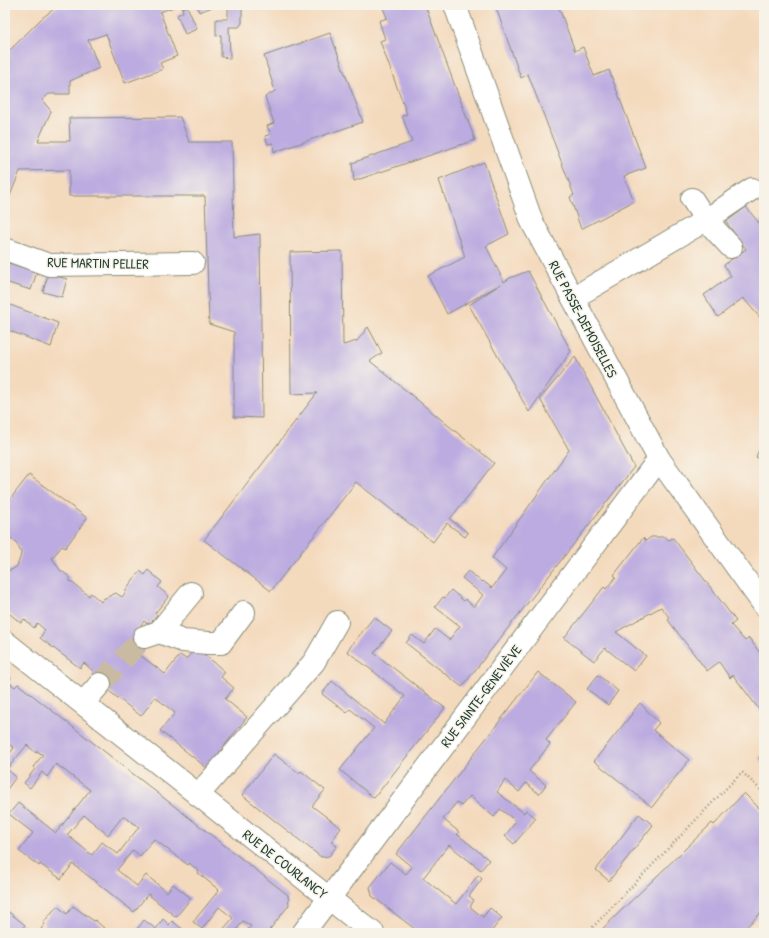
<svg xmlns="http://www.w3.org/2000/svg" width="769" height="938" font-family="'Patrick Hand',sans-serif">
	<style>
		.building { fill: #bbabe0; fill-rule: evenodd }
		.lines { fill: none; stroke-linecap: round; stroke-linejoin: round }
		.minor-tunnel { stroke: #c9bba2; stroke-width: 22; stroke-dasharray: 22 11; stroke-linecap: butt }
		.minor-casing { stroke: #8a8c78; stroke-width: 24 }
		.path { stroke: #8a8c78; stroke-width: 2.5; stroke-dasharray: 1 3; stroke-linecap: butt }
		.minor { stroke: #fff; stroke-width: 22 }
		.labels { text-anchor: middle; stroke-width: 3; stroke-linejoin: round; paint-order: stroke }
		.street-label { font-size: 14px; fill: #1f3d34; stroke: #f7f3e8 }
	</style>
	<rect width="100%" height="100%" fill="#f7f3e8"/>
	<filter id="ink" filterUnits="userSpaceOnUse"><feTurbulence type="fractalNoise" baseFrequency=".025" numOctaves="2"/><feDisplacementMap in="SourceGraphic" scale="8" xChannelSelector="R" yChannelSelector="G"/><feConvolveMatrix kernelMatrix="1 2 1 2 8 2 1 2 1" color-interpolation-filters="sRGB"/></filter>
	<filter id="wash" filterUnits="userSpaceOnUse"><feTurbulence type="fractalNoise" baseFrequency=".012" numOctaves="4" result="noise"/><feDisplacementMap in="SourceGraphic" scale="16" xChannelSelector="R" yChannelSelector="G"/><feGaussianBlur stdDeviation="0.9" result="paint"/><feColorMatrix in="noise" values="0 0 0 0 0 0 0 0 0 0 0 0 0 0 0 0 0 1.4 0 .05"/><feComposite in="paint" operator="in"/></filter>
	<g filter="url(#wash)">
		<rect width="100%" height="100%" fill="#f4dabd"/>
		<g id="blocks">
			<g class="building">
				<polygon points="59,5 179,5 160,12 177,56 160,63 163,69 125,83 106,34 88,40 99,68 70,81 70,94 49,94 42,100 51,111 38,141 70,141 69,118 180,117 189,142 232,142 234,237 260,234 262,418 234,417 234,332 209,324 205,196 69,196 69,170 20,171 5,208 5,55 42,18"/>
				<polygon points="197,5 218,5 199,12"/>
				<polygon points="228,5 242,5 242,23 239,27 229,27 230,58 221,57 221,35 216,36 216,19 228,19"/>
				<polygon points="382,5 425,5 475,140 354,181 352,163 412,142 402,116 407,114 380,41 385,39 379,21 387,18"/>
				<polygon points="495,5 558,5 575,51 583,47 594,76 609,70 646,168 624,176 634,201 581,229 570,197 574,195 528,74 521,78"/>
				<polygon points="187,6 197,29 185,34 177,15 183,12 182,8"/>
				<polygon points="330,33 363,122 274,152 273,143 268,144 265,136 271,134 267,126 274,123 265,97 275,91 264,56"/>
				<polygon points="484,162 509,234 486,246 504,282 510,278 528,271 571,351 529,412 469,305 501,284 447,314 428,276 465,257 439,180"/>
				<polygon points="746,207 759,223 764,219 764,320 763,321 743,298 718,317 704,295 731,276 724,265 746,249 726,222"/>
				<polygon points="342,251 343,345 357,341 368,327 382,353 370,361 494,463 450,519 468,533 465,537 447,523 433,542 356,482 271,591 204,540 317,393 291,394 290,252"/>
				<polygon points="5,262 37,272 31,290 5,282"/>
				<polygon points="48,274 67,279 62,297 43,292"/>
				<polygon points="5,303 58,323 51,347 5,329"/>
				<polygon points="575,357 634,467 462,687 406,643 412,635 424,644 435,629 449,640 460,626 435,607 443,597 445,598 451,590 464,601 465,599 474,607 483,595 462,578 468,571 482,582 483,581 492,588 506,570 492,558 569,450 540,399"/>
				<polygon points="764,438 764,461 756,457"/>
				<polygon points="29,475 87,518 65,548 62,546 52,558 60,570 70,577 70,581 89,596 91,593 101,602 103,599 116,593 122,597 126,592 126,589 140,571 145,575 148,570 162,582 158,587 169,596 155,613 157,615 149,625 144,621 137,630 150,642 140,655 165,674 180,655 186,659 196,648 215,663 225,672 221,677 234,688 225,699 247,717 207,768 160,731 175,713 155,697 141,716 100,684 102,682 92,674 94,672 84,663 80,668 40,638 45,630 37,623 34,628 24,619 21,623 5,610 5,572 13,569 17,566 20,558 21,553 19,548 16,542 9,537 5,536 5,502 7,503"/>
				<polygon points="651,537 665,537 669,540 673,538 736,621 731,625 745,641 749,638 764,658 764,716 733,675 730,678 719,662 707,671 668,620 670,618 661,607 616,632 646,656 634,671 605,648 594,661 564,638 604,587 606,589 616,577 614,575 643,538 646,541"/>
				<polygon points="374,617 392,631 374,653 445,708 374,798 340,770 374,728 350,709 347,713 322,694 332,681 384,724 405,696 347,651"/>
				<polygon points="538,672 576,702 546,740 550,744 529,771 546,785 539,794 526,783 519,792 505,780 497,792 524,813 526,810 536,818 514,844 505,836 516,821 500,809 494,817 470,796 461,806 457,802 443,819 459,832 457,834 489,860 481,870 449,845 423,878 456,904 478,875 482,879 469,896 474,900 470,907 483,917 490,908 502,918 490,933 420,933 372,896 370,887 390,862 406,874 412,867 396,854"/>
				<path d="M5,674l6,4 -3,4 7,5 3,-3 270,211 1,10 -22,28h-22l6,-7 -8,-5 -9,12h-14l13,-15 -14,-11 -17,22 -9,-7 26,-32 -21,-17 1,-2 -10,-8 -1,2 -34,-26 -14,17 -7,-6 -16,20 20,16 9,-11 21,17 6,-8 18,14 -15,19 -28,-23 -14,18 -61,-48 -12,15 -21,-15 -1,2 -20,-15 14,-18 -24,-19 9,-11 38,30 34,-43 -34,-26 -9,13 -5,-5 -12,16 -6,-5 11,-14 -2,-2 10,-12 -6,-4 -1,2 -9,-8 -20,24 9,8 -11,15v-32l9,-12 -9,-7zM84,815l24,20 15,-19 16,11 -21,27 -16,-12 -10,13 -25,-20z"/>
				<polygon points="598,675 618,691 608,705 587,689"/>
				<polygon points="640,703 659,723 653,730 689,760 652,807 594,761 632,714 631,714"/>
				<polygon points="274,754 299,773 301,771 325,790 312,806 341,828 331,842 337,846 329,856 321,857 242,795"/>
				<polygon points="764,754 764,764 759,758"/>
				<polygon points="744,793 764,813 764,910 740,933 598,933 712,823 714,825"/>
				<polygon points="639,814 653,825 609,881 596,870"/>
				<polygon points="57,906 67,914 73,906 94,921 95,920 105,929 102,933 38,933 45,924 43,923"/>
				<polygon points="5,909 25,925 19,933 5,933"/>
				<polygon points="163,919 169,925 172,921 188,933 161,933 158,931 157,933 134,933 144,920 156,929"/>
			</g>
		</g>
	</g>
	<g filter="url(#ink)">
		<use href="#blocks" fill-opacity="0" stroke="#8a8c78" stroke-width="1"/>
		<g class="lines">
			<polyline class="minor-tunnel" points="100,684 144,637"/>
			<g class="minor-casing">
				<g id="minor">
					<polyline points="455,5 532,222 659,459 764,605"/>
					<polyline points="692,199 706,220 731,247"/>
					<polyline points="5,249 49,265 193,263"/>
					<polyline points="573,298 706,220 752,189"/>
					<polyline points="159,632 183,641 208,643 221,643 244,612"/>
					<polyline points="144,637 159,632 191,593"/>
					<polyline points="5,642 373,933"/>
					<polyline points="83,703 100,684"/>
					<polyline points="198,795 314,662 337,622"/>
					<polyline points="303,933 349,872 659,459"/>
				</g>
			</g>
			<polyline class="path" points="587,933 742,772 764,793"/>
			<use href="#minor" class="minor"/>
		</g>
	</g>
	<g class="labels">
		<g class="street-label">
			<text transform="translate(98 263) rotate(1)" y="5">RUE MARTIN PELLER</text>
			<text transform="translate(583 319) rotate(62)" y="5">RUE PASSE-DEMOISELLES</text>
			<text transform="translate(481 696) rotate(-53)" y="5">RUE SAINTE-GENEVIÈVE</text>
			<text transform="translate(285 864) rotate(38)" y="5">RUE DE COURLANCY</text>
		</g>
	</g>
	<rect width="769" height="938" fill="none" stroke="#f7f3e8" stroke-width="20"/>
</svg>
